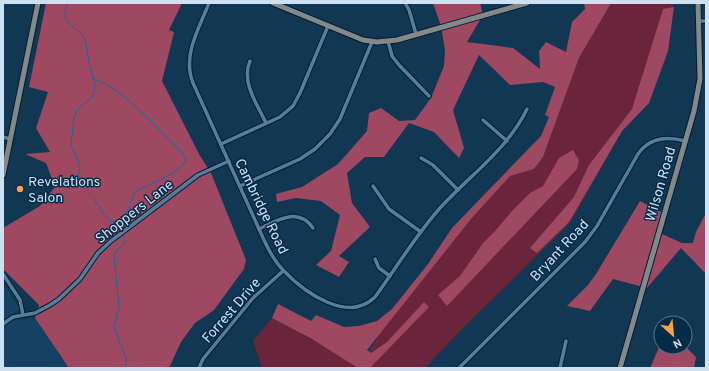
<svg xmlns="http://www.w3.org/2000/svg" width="709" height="371" font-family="Overpass,sans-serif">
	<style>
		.built { fill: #154262 }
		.green { fill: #6a243b }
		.forest { fill: #9e4861 }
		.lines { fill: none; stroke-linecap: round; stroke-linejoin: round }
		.stream { stroke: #146ca4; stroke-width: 1 }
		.street-casing { stroke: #021d31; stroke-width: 5.5 }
		.secondary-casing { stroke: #021d31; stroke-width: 7 }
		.street { stroke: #577d9b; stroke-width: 3.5 }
		.secondary { stroke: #838888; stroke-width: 5 }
		.poi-dot { fill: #f7a148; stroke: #052c47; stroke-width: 1.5 }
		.labels { text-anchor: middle; stroke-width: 3; stroke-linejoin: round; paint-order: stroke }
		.poi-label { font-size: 14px; fill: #cde1f2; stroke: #052c47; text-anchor: start }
		.street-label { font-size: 14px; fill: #cde1f2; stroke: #052c47 }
	</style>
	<rect width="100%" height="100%" fill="#113752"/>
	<g class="built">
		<polygon points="3,283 20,309 3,320"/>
		<polygon points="35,318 69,368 3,368 3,327 14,320"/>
	</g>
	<polygon class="green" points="611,3 673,3 668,51 649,103 622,131 571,221 562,231 467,324 436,356 426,368 262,368 253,341 272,318 312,339 365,357 381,332 471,219 510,176 534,169 543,157 579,58"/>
	<g class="forest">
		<polygon points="46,3 182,3 169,30 174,32 162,81 199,154 211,173 246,260 244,269 214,310 195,323 181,342 169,368 69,368 35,318 39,305 3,269 3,228 40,206 55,187 46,163 25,154 50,152 36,128 48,92 29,87"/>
		<polygon points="432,3 480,3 483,15 467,42 513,48 540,69 539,51 546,42 566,52 572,22 585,9 584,3 611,3 579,58 543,157 534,169 510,176 471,219 367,350 371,353 387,342 424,302 429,307 370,368 358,368 312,339 272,318 278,304 311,321 316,315 344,327 359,326 377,321 392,309 428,264 452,228 541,136 549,117 545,115 555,87 543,82 510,85 479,55 453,110 464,148 459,158 434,132 409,123 384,157 365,157 347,173 352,203 370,227 339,256 349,262 339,277 316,265 331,251 340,215 321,201 296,198 277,202 276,194 302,187 338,164 367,131 369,113 381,108 399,121 415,120 431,98 444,66 445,50 441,26 434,6"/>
		<polygon points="674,7 668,51 649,103 622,131 569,222 537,253 530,248 574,197 589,165 632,109 663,9"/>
		<polygon points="573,150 579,160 577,169 447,306 438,295 460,276 483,243 496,230 512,211 530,193 543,186 559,158"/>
		<polygon points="640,201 661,212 662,234 682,243 693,243 696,232 706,213 706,274 681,248 647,288 613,279 590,311 567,306 588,285 596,274"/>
		<polygon points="661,343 661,347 685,346 696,357 694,368 650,368"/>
	</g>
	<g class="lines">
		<g class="stream">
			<path d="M68,3c-11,20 9,22 17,36l5,28 5,18 -1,7 -2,5 -15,13 -3,9 -3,26 9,20 -2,15 3,6 13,13 11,17 11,9 5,7"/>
			<path d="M93,78c36,15 61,48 88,73l5,8c-4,15 -39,25 -51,33l-8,20 -10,13"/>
			<polyline points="123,234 125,239 125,243 116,251 114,257 119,306 114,327 126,358 126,368"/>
		</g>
		<g class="street-casing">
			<g id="street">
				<path d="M209,3c-10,26 -27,52 -16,80l71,157c5,11 11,22 20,31 20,21 64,53 91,26 21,-29 41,-62 65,-89 30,-33 67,-58 87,-99"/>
				<polyline points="405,3 409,10 416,34"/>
				<polyline points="698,21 706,21"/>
				<polyline points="388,41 392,56 399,65 429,96"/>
				<path d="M250,61c-9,21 7,43 16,62"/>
				<polyline points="483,120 507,141"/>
				<polyline points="3,137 10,139"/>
				<polyline points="221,144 280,117 293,106 300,93 328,26"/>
				<polyline points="421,158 433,165 458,190"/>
				<polyline points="240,186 300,159 315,149 330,134 340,119 372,42"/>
				<polyline points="373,186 389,209 421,232"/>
				<path d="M259,229c17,-8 39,-23 54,-1"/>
				<polyline points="375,259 379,268 390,276"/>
				<polyline points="3,274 20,300 23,315"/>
				<polyline points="3,324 13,317 35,313 50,305 59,299 80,279 98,253 111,241 198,175 229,161"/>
				<polyline points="199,368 203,359 253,298 283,271"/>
				<path d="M459,368l126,-126 12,-16 41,-72c12,-17 29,-18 47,-13"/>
				<polyline points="560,368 566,341"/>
			</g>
		</g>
		<g class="secondary-casing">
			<g id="secondary">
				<polyline points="273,3 363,40 377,42 397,40 527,3"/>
				<polyline points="3,175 38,3"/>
				<polyline points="620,368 694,111 700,79 698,3"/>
			</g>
		</g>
		<use href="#street" class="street"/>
		<use href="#secondary" class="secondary"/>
	</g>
	<circle class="poi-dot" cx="20" cy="189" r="4"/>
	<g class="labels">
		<g class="poi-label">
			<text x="28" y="186">Revelations<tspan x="28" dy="16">Salon</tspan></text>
		</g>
		<g class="street-label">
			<text transform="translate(660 184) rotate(-74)" y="5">Wilson Road</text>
			<text transform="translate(262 206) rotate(64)" y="5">Cambridge Road</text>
			<text transform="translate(134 211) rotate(-38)" y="5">Shoppers Lane</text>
			<text transform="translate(559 250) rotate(-47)" y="5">Bryant Road</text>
			<text transform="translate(231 310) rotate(-49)" y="5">Forrest Drive</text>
		</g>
	</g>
	<rect width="709" height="371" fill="none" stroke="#cde1f2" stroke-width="8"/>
	<g transform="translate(673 335) rotate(153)"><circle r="19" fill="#052c47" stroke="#55748b"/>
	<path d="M0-3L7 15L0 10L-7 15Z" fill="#f7a148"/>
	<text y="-6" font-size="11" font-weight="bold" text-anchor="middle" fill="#cde1f2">N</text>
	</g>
</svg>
